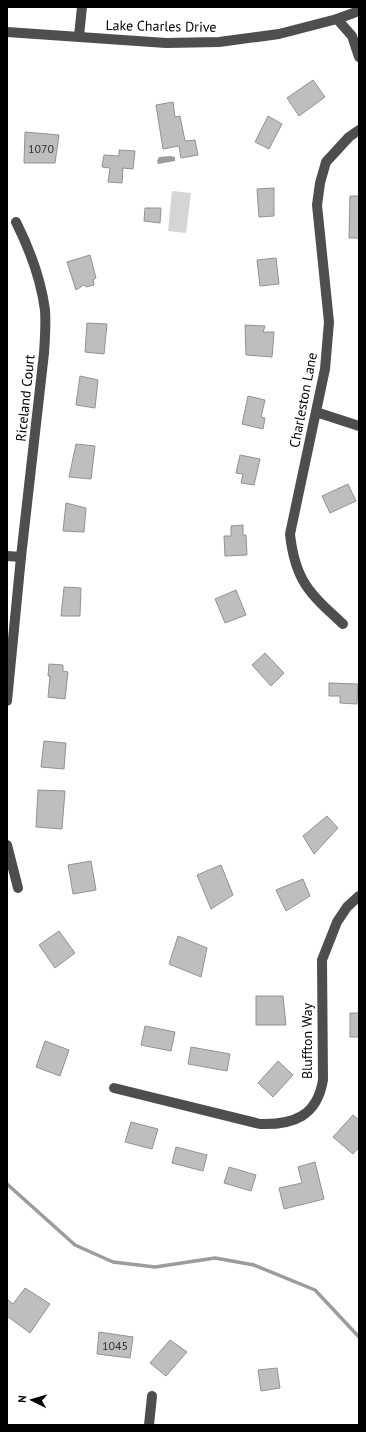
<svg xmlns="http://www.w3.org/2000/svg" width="366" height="1432" font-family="'PT Sans',sans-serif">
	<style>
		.green { fill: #d5d5d5 }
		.water { fill: #9c9c9c }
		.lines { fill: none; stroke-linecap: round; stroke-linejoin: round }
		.stream { stroke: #9c9c9c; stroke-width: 3.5 }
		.building { fill: #bebebe; stroke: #929292 }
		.minor { stroke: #4e4e4e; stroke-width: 10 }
		.labels { text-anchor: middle; stroke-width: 3; stroke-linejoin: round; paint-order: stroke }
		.number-label { font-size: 12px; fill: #303030 }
		.street-label { font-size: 14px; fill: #000; stroke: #fff }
	</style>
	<rect width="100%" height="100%" fill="#fff"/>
	<polygon class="green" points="172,191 191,193 186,233 168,231"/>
	<polygon class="water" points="170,156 175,157 175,161 158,164 157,161 159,157"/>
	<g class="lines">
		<polyline class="stream" points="7,1184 75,1245 113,1262 155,1267 215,1258 254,1265 315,1290 359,1337"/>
	</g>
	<g class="building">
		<polygon points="313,80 325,97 299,116 287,98"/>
		<polygon points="173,102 175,117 180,116 185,141 195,140 198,155 181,158 179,146 163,149 156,105"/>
		<polygon points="268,116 282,124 269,149 255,142"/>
		<polygon points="25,132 59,135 55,163 24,163"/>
		<polygon points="119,150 135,151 133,169 123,168 122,183 108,182 110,168 102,167 104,155 119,156"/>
		<polygon points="274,188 274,216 259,217 257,189"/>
		<polygon points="350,196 359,196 359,238 349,238"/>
		<polygon points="145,208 161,208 160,223 144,221"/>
		<polygon points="90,255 96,278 93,280 94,285 86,287 84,285 76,290 67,262"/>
		<polygon points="276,258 279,284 260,286 257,260"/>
		<polygon points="87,323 107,324 104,354 85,352"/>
		<polygon points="245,325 265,326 263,332 274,332 272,357 246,355"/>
		<polygon points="80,376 98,380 95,408 76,405"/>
		<polygon points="248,396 265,400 261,417 265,418 263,429 242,424"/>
		<polygon points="76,444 95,446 91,479 69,477"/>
		<polygon points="240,455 260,459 254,485 241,483 243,474 236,473"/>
		<polygon points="348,484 356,501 330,513 322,496"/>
		<polygon points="66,503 86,508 84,532 63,531"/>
		<polygon points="243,525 243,535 246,535 247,555 225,556 224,536 231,536 231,526"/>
		<polygon points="64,587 81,588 80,616 61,616"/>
		<polygon points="236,590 246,615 225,623 215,599"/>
		<polygon points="265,653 284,673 271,686 252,665"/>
		<polygon points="49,664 63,665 63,671 68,672 65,699 48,697 50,676 48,676"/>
		<polygon points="329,683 358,684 357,704 340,703 340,696 329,696"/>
		<polygon points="44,741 66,743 64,769 41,767"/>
		<polygon points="38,790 65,791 62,829 36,827"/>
		<polygon points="327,816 338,828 314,854 303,836"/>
		<polygon points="91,861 96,890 73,894 68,865"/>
		<polygon points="221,865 233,895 211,909 197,875"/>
		<polygon points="303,879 310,896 286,911 276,890"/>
		<polygon points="59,931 75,953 55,968 39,945"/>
		<polygon points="178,936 207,948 201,977 169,964"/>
		<polygon points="256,996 283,996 286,1025 256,1025"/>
		<rect x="350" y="1013" width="9" height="24"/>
		<polygon points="145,1026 175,1032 171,1051 141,1045"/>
		<polygon points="45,1041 69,1050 60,1076 36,1067"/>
		<polygon points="191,1047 230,1054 227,1071 188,1064"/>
		<polygon points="278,1061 293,1075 273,1097 258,1083"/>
		<polygon points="353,1115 359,1120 359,1147 353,1154 333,1137"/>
		<polygon points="131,1122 158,1129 152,1149 125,1142"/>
		<polygon points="176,1147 207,1155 203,1171 172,1163"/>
		<polygon points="315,1162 324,1199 284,1209 279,1188 302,1183 298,1167"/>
		<polygon points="229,1167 256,1175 251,1191 224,1183"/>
		<polygon points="25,1288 50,1304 30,1333 7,1316 7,1299 13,1304"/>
		<polygon points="99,1332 133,1337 130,1358 97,1354"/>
		<polygon points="170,1340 187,1352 166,1376 150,1363"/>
		<polygon points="277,1368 280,1388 261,1391 258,1370"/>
	</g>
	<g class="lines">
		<g class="minor">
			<polyline points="337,19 352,36 359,57"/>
			<polyline points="7,32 166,43 219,42 279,34 337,19 359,11"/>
			<polyline points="79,36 82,7"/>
			<polyline points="316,412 359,426"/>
			<polyline points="7,556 21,557"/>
			<path d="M343,624c-33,-30 -48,-43 -53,-90l35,-165 4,-47 -12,-117 3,-22 6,-21 23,-25 10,-7"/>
			<path d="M7,701l14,-144 23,-204c1,-14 2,-29 1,-43 -4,-30 -16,-62 -29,-88"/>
			<polyline points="7,845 18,888"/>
			<path d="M114,1088l146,36c34,1 57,-8 63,-44l-1,-120 15,-38 10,-15 12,-11"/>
			<polyline points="149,1425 152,1396"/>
		</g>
	</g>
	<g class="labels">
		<g class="number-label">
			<text x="41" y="153">1070</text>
			<text x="115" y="1350">1045</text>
		</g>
		<g class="street-label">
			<text transform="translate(161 26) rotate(1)" y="5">Lake Charles Drive</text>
			<text transform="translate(25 398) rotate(-84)" y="5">Riceland Court</text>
			<text transform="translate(303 400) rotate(-79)" y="5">Charleston Lane</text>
			<text transform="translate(307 1041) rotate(-90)" y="5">Bluffton Way</text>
		</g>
	</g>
	<rect width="366" height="1432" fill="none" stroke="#000000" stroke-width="16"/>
	<g transform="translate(32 1400) rotate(275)" stroke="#ffffff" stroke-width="3" paint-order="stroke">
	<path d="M0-3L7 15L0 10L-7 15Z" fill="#000000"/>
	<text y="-6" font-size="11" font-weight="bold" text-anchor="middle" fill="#000000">N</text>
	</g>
</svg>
